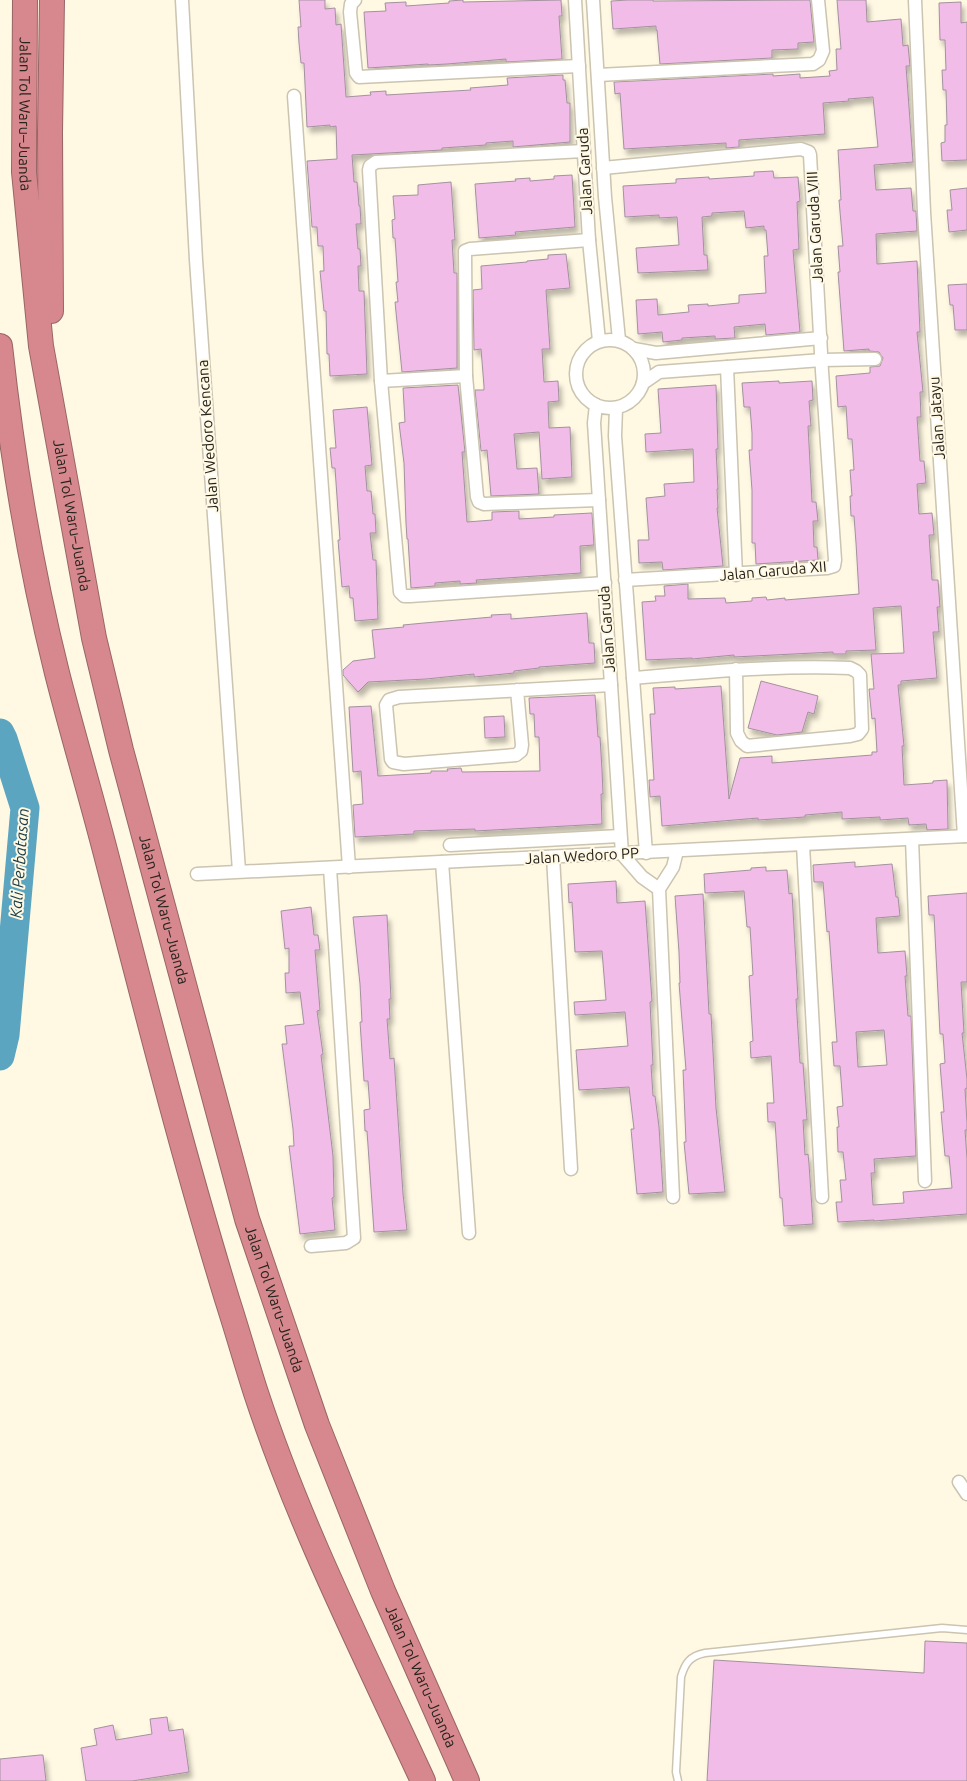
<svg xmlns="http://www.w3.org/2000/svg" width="967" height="1781" font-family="Ubuntu,sans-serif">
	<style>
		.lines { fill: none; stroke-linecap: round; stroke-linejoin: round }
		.river { stroke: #5ba5c0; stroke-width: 29 }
		.building { fill: #f2bce8; stroke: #a3919f; fill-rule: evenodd; filter: url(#shadow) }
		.service-casing { stroke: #cac4b0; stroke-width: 9 }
		.minor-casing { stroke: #cac4b0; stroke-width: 15 }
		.motorway-casing { stroke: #986566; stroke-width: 26 }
		.service { stroke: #fff; stroke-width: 6 }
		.minor { stroke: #fff; stroke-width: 12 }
		.motorway { stroke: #d6888e; stroke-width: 24 }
		.labels { text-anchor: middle; stroke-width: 4; stroke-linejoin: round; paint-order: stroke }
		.street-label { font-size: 15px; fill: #26231c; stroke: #fff8e3 }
		.water-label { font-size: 16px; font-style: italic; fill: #183b47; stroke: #fff8e3 }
	</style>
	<defs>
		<filter id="shadow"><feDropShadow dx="3" dy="5.5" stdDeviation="2.5" flood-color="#0004"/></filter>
	</defs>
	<rect width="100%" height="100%" fill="#fff8e3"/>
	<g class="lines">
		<polyline class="river" points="0,733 3,739 25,808 5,1035 0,1056"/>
	</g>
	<g class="building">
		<polygon points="299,0 325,0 325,9 335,8 336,25 341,24 346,97 371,95 370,92 386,91 386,95 471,90 470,88 508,85 507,78 563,75 563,80 565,80 567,103 570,103 570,142 513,147 513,141 486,143 486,145 442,148 442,150 352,155 354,182 357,182 359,206 360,206 361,224 356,224 358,249 360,249 361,266 358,266 359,291 364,291 367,374 330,376 329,354 327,354 326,311 324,311 320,271 324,271 323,246 318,246 317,227 312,227 307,161 337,159 336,126 330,127 330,125 307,127 304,63 301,63 299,43 298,27 301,27"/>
		<polygon points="463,0 463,2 561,0 562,16 559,16 562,59 506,62 506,59 447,64 428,65 428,64 368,68 364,12 386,11 385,3 406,2 406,6 449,3 449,1"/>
		<polygon points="628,0 653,0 653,1 810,0 814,42 798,43 798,49 772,50 772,58 660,64 657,30 656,30 656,26 613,29 611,1"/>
		<polygon points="837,0 866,0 867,22 901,19 903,46 908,45 910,66 906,66 913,162 874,165 876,190 911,188 913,211 916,211 917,231 876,234 877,264 917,261 920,332 917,332 923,392 920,392 921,417 917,417 920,461 924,461 926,483 917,484 919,514 932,513 934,535 929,535 932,580 938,580 940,607 937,607 939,632 933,632 937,678 901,681 901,685 898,685 904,746 902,746 904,785 933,783 933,781 947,780 948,829 927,830 926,824 909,825 908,818 880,820 880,817 842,819 842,812 805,815 805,817 758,820 758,818 662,826 660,796 650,797 649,780 654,780 650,714 655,714 653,688 675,687 675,689 721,686 729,799 740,758 772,756 772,763 872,755 872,752 877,752 875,718 872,719 869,689 874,689 871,654 904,653 901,606 873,608 876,650 846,651 846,654 833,654 833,652 734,657 734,655 692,659 692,658 646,660 642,602 656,601 655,596 665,596 664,586 688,584 688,599 725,598 726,603 752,601 752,598 766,597 767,600 785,598 785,600 859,594 856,543 854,516 851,516 850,496 852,496 850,470 854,470 852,439 848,439 846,406 838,407 836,376 870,373 870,367 880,366 883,358 879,352 869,351 869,349 844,351 838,272 840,272 838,246 843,246 839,200 841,200 838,150 878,147 873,97 848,99 849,101 823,103 825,134 739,140 739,147 726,148 726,143 624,149 620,93 615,94 614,82 773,74 773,76 800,74 800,78 830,76 829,71 837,70 836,49 841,49"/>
		<polygon points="961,2 961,23 967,22 967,160 942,161 941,143 945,142 945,125 947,125 946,90 943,90 942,70 946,70 945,40 940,40 939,3"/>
		<polygon points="773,171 774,178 798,177 800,201 797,202 799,249 793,250 800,332 766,335 765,324 734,327 735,338 715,339 715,336 682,338 682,340 663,342 662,332 638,334 636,300 657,299 658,315 689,312 688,305 708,304 708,306 739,303 739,295 766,293 764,256 768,256 766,230 764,230 764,226 746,228 744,211 712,213 712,216 702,217 704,255 707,255 708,270 638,273 636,248 679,245 677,217 659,218 659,215 625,217 623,186 676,183 676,179 709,177 709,179 754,176 754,172"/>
		<polygon points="572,175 575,227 515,232 516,235 479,238 475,184 516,181 515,179 530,178 530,181 554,179 554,176"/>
		<polygon points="451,182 455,240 452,240 454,273 457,273 457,368 402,372 395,302 398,302 396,282 398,282 395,238 393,238 392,220 395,219 393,196 418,195 418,185"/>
		<polygon points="967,188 967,230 949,232 947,210 952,210 950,190"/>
		<polygon points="566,254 570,288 546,290 550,349 542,349 544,382 558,381 559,401 548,402 549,428 570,427 572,477 542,479 539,432 514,434 517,469 537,468 539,494 491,496 487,450 481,451 475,390 484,390 484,386 481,349 474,350 473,290 482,289 481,266 527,262 527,261 548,259 548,255"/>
		<polygon points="967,284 967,330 955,330 953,305 950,305 948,285"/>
		<polygon points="779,381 779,383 812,381 813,400 809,401 811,426 808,426 810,463 812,502 816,502 818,521 813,521 814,547 817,547 818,560 756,564 755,543 752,543 752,490 749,450 752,450 752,433 750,407 744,407 742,383"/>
		<polygon points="458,385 465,452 462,452 467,522 492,520 492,512 519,511 519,519 554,517 554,515 592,513 594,545 580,546 581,573 476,580 477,583 460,584 460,581 435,583 435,586 411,588 408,539 407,539 406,523 404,463 399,423 405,422 403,388"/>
		<polygon points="716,385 718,449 716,449 718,489 717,489 718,508 717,508 723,566 663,570 662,562 639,563 638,540 649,540 646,498 665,496 664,484 694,482 693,449 646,452 645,434 661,433 658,389"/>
		<polygon points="367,407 372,465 365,466 367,491 371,491 373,514 375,514 376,533 370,533 373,560 376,560 378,619 355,621 353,598 350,598 349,586 342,587 338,540 340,540 335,468 332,468 330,448 336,448 333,410"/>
		<polygon points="587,613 589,643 594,643 595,663 539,667 539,668 514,671 514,673 474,677 474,674 426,679 368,682 358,692 343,675 343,670 353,661 375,658 372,630 404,627 403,625 424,623 492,617 491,615 511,614 511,619"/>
		<polygon points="761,681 818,696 814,714 808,712 802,732 777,735 748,728"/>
		<polygon points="595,695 598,737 600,737 602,770 603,794 601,794 602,824 475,831 475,829 414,831 414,834 355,837 353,805 363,804 361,771 353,772 349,707 371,706 378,776 431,773 431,771 448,771 447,769 461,768 462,772 540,771 539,737 535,737 534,714 530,714 529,698"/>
		<polygon points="504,716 505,737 485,738 484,717"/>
		<path d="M855,862v5l37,-3 4,33h2l2,19 -24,2 2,35 27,-2 2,25h-2l3,40h3l5,140 -42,3 1,14h-4l2,32 31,-2 -1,-11 49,-4 -3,-32h-4l-4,-44h3l-4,-48 5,-1 -2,-29h-3l-6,-119h-5l-1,-19 39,-3v89h-6l3,51h-2l5,46v9l-2,1 2,34v7h-2l2,29v55l-93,7v-1l-36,2 -2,-20h6l-2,-22h6l-3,-28h-5l-1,-25h2l-2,-20 6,-1 -3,-40h-6l-2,-24h5l-8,-111 -2,1 -4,-50h-9l-1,-17zM884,1030l3,35 -29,2 -2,-35z"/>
		<polygon points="766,867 766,871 787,870 789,894 792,893 798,999 796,999 800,1063 803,1063 807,1120 803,1120 805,1155 808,1154 809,1164 813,1224 784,1226 782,1198 780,1198 775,1122 768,1122 767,1103 774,1103 771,1056 751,1058 750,1042 753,1041 749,976 753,975 750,927 747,927 744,891 705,893 704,874 751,870 751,868"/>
		<polygon points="616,881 617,903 645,901 652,1001 650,1002 653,1065 651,1065 653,1096 655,1096 659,1127 663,1192 637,1194 631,1129 634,1129 629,1087 579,1090 576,1050 628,1046 625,1012 575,1015 574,1002 606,1000 602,951 575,952 572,902 569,903 568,884"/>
		<polygon points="703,894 709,1014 711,1014 716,1108 725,1192 689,1194 684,1142 686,1142 683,1070 686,1070 679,983 680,983 679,952 675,896"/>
		<polygon points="311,907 314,935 318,935 320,950 315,950 320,1010 317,1011 323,1054 321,1055 333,1156 334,1197 332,1198 335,1230 300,1234 289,1146 294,1146 293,1129 282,1044 287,1044 285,1026 304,1024 300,992 286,993 285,973 289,973 289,948 285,949 281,911"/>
		<polygon points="387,915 391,999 389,999 390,1019 387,1019 390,1059 394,1058 403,1194 407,1230 374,1232 367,1131 365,1131 364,1110 370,1109 368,1081 364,1081 360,1022 362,1022 360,984 353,917"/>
		<polygon points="925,1641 967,1643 967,1781 707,1781 714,1660 924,1673"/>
		<polygon points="167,1717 169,1731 183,1729 189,1772 132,1781 86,1781 81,1748 97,1745 94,1729 113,1725 116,1740 152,1734 150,1719"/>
		<polygon points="40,1755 43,1755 46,1781 0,1781 0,1759"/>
	</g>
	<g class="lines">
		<g class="service-casing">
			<path id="service" d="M678,1781l-2,-9 5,-95c4,-14 9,-21 24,-24l237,-25 25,2"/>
		</g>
		<g class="minor-casing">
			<g id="minor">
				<polyline points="182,0 196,260 239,871"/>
				<polyline points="355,0 351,4 350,12 356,73 359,77 579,66"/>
				<polyline points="575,0 589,240 599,341"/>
				<polyline points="593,0 605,197 619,340"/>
				<polyline points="915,0 924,212 964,836"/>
				<polyline points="598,75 813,64 819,60 823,51 818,0"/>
				<polyline points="294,96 349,867"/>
				<polyline points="584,151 376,162 370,166 369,170 381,381 400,592 404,596 410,596 605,583"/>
				<polyline points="603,168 801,149 809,152 810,155 822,371 835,560 834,566 827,568 625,580"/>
				<polyline points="589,240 470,249 465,251 466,376 477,497 479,502 484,504 599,500"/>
				<circle cx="610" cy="374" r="34"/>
				<polyline points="634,349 656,353 821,338"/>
				<polyline points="727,367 736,575"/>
				<polyline points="381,381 466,376"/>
				<polyline points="643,383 659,372 822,360 875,359"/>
				<polyline points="596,405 594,423 622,854 642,877 659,889"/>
				<polyline points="616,408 615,436 646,853"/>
				<path d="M633,678c72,-6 144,-13 217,-10l6,3 4,4 2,54 -4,5 -8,2 -103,10 -6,-5 -4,-8 -1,-64"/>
				<polyline points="517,690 522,745 521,751 516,755 404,764 393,762 391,759 386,705 389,700 399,697 611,685"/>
				<polyline points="912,839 925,1181"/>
				<polyline points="450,845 620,836"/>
				<polyline points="803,845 822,1197"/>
				<polyline points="553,857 571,1169"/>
				<polyline points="442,862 469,1233"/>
				<polyline points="197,874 967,836"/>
				<polyline points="673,1197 659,889 673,867 677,851"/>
				<polyline points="311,1246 346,1243 354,1238 330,868"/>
				<polyline points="959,1482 967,1494"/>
			</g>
		</g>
		<g class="motorway-casing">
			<g id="motorway">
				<path id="s1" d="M25,0l-1,172 17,174 53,292 27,112 126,469 70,206 66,166 84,190"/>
				<polyline points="51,311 50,132 52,0"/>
				<path d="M0,346c12,110 30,219 57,327 16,63 35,126 51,189 38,147 75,293 119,437 10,31 19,63 29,94 44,134 108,260 167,388"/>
			</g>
		</g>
		<use href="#service" class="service"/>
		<use href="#minor" class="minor"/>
		<use href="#motorway" class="motorway"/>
	</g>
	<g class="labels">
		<g class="street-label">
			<text dy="5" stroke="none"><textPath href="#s1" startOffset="114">Jalan Tol Waru–Juanda</textPath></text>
			<text transform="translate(585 171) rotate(-93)" y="5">Jalan Garuda</text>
			<text transform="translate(815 227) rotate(-93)" y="5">Jalan Garuda VIII</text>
			<text transform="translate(937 418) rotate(-94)" y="5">Jalan Jatayu</text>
			<text transform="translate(208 436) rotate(-94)" y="5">Jalan Wedoro Kencana</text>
			<text dy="5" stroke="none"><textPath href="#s1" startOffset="519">Jalan Tol Waru–Juanda</textPath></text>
			<text transform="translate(773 571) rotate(-5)" y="5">Jalan Garuda XII</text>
			<text transform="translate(607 629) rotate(-94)" y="5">Jalan Garuda</text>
			<text transform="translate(582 856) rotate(-3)" y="5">Jalan Wedoro PP</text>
			<text dy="5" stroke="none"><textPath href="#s1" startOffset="924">Jalan Tol Waru–Juanda</textPath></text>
			<text dy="5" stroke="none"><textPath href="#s1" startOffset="1329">Jalan Tol Waru–Juanda</textPath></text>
			<text dy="5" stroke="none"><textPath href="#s1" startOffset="1734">Jalan Tol Waru–Juanda</textPath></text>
		</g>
		<g class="water-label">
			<text transform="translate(19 863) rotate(-86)" y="6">Kali Perbatasan</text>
		</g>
	</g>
</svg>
